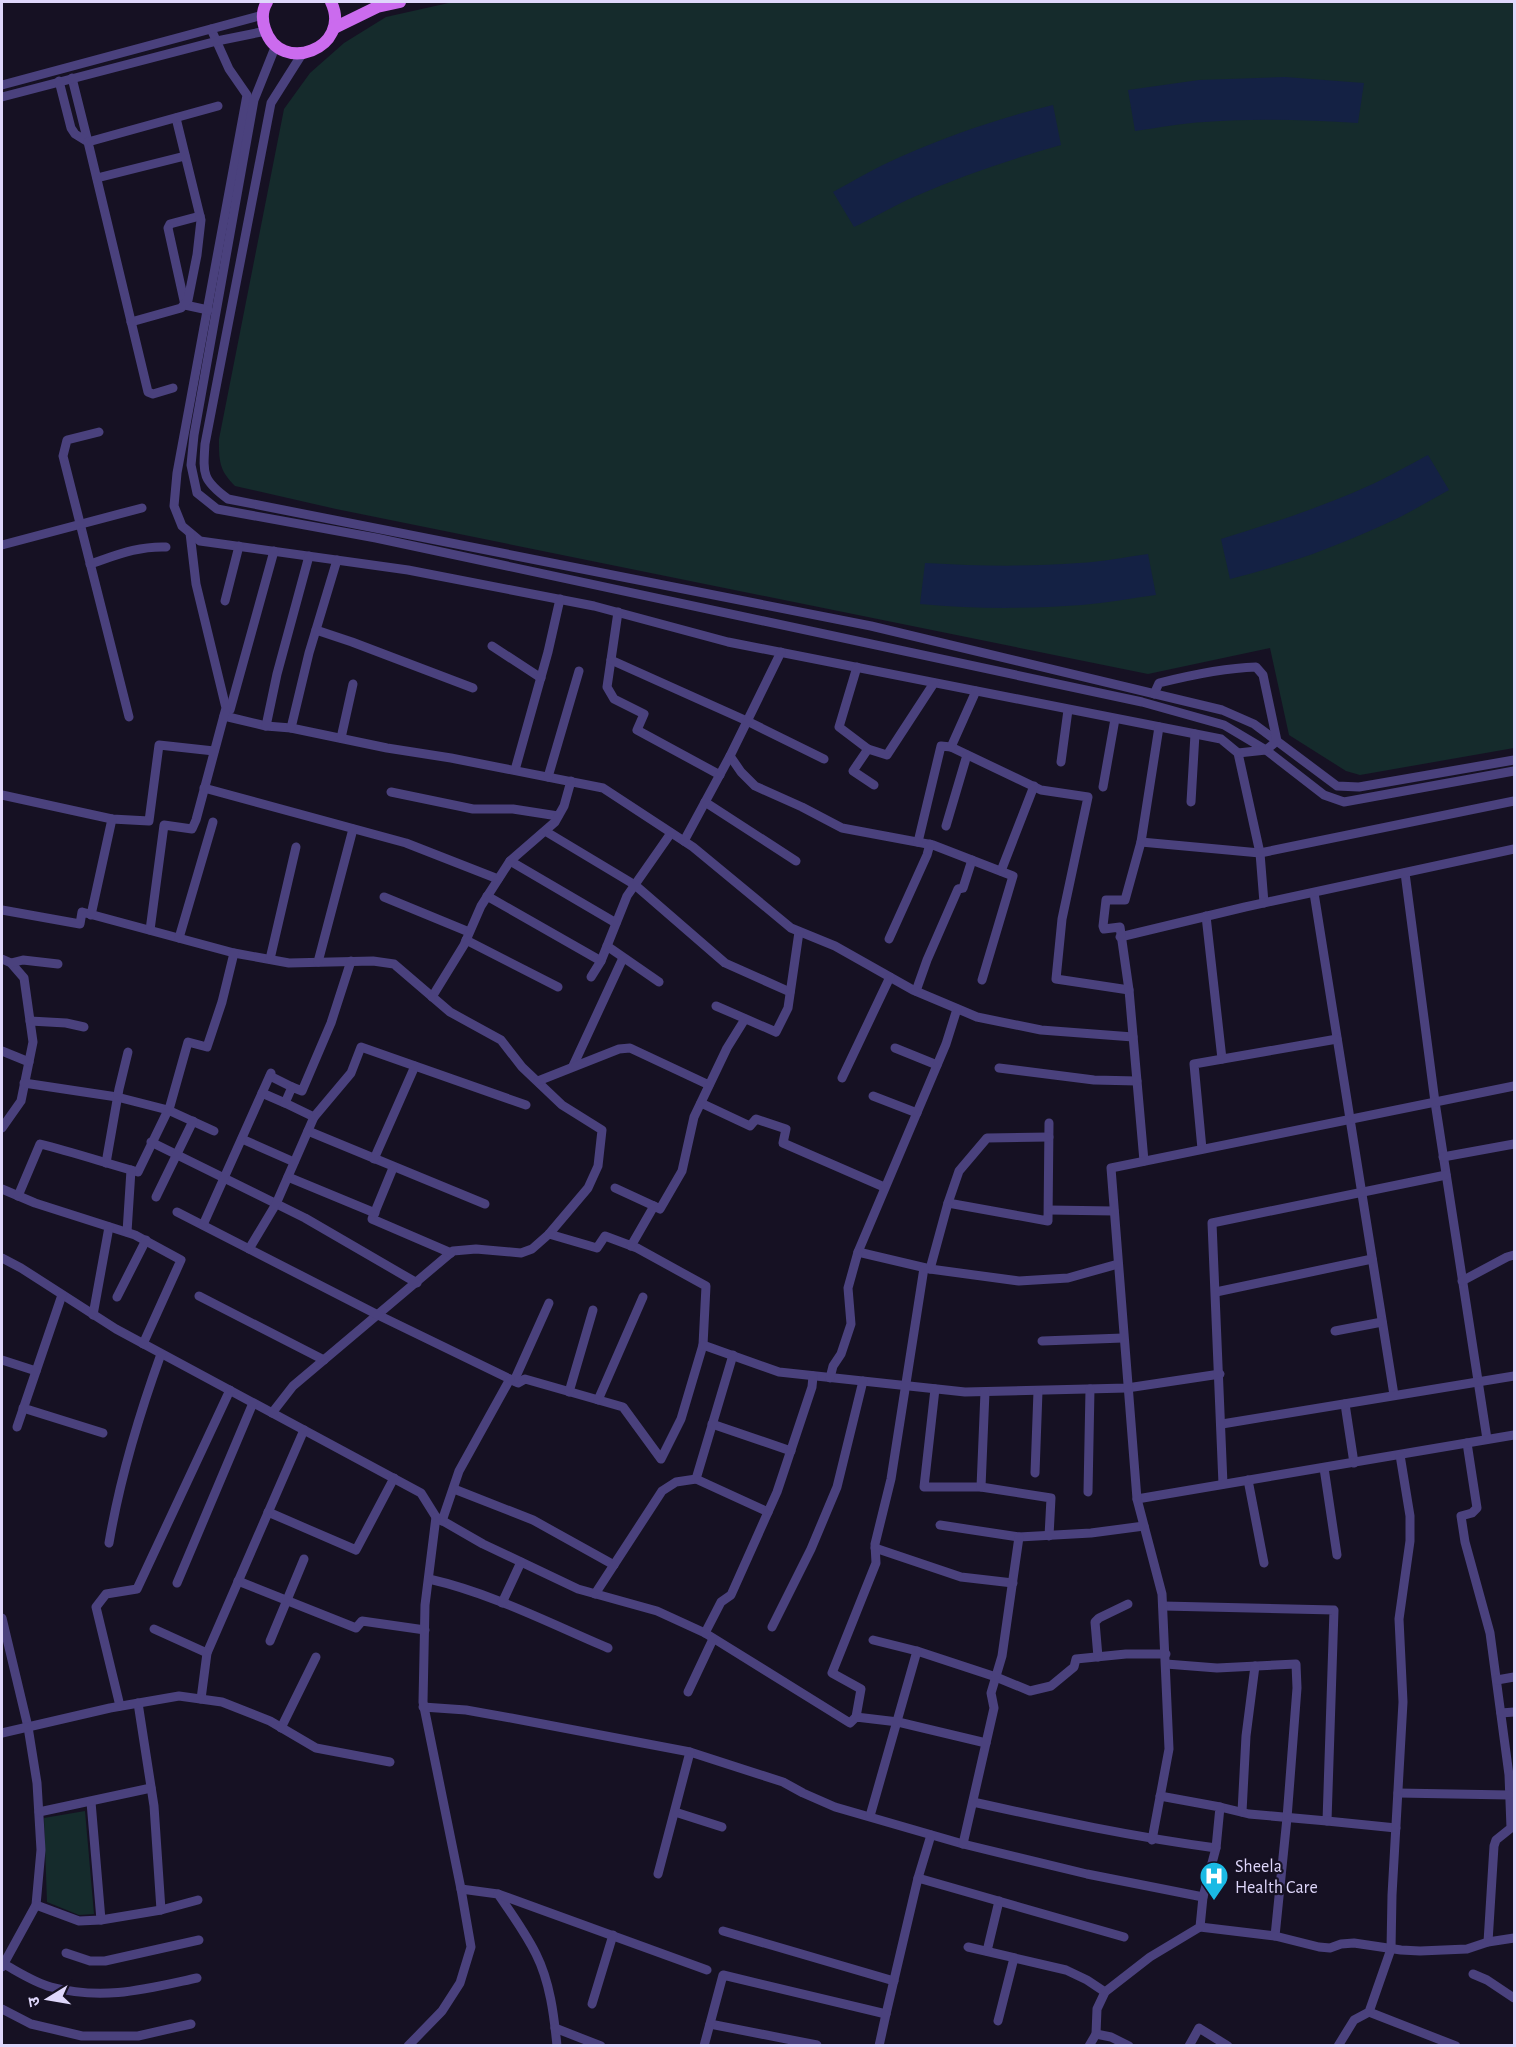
<svg xmlns="http://www.w3.org/2000/svg" width="1516" height="2047" font-family="'Alegreya Sans','Noto Sans Devanagari',sans-serif">
	<style>
		.green { fill: #152b2c }
		.water { fill: #142144 }
		.lines { fill: none; stroke-linecap: round; stroke-linejoin: round }
		.minor { stroke: #4a417d; stroke-width: 9 }
		.major { stroke: #cb6bee; stroke-width: 12 }
		.labels { text-anchor: middle; stroke-width: 4.5; stroke-linejoin: round; paint-order: stroke }
		.poi-label { font-size: 18px; fill: #dfd7fb; stroke: #161123; text-anchor: start }
	</style>
	<rect width="100%" height="100%" fill="#161123"/>
	<g class="green">
		<path d="M453,2h1061v746l-154,27 -14,-4 -57,-36 -19,-87 -122,26 -812,-165 -101,-23c-16,-16 -16,-25 -16,-47l65,-330 26,-36 34,-30 42,-26z"/>
		<polygon points="85,1811 94,1914 79,1915 47,1902 44,1818"/>
	</g>
	<g class="water">
		<path d="M1285,77l79,6 -6,40c-51,-3 -102,-5 -153,-1 -23,1 -47,6 -70,9l-7,-41 71,-10z"/>
		<path d="M1053,105l8,40c-49,14 -98,30 -145,51 -21,9 -41,21 -62,31l-21,-35c22,-12 44,-25 67,-35 50,-22 100,-39 153,-52z"/>
		<path d="M1428,455l21,35c-22,12 -43,25 -66,35 -50,23 -100,41 -153,54l-9,-40c49,-15 98,-31 145,-52 21,-9 41,-21 62,-32z"/>
		<path d="M1148,554l8,41c-24,3 -49,8 -74,10 -54,4 -108,4 -162,-1l5,-41c52,3 103,4 154,0 23,-1 46,-6 69,-9z"/>
	</g>
	<g class="lines">
		<g class="minor">
			<polyline points="211,29 229,69 247,95 177,473 174,506 182,526 200,541 408,570 594,606 728,642 1221,739 1238,753 1260,853 1264,903"/>
			<polyline points="276,45 254,100 194,435 191,465 197,493 217,509 376,538 1142,702 1224,725 1266,750 1324,795 1344,802 1514,771"/>
			<path d="M302,54l-31,49 -66,341c-2,30 -3,36 23,55l643,127 351,84 32,14 83,62 22,1 155,-27"/>
			<polyline points="72,78 88,142"/>
			<polyline points="59,81 71,128 75,134 88,142"/>
			<polyline points="2,85 263,15"/>
			<polyline points="2,97 217,41 266,31"/>
			<polyline points="97,178 185,156"/>
			<polyline points="200,216 170,224 168,228 185,305 208,310"/>
			<polyline points="131,322 181,308 188,300 197,255 201,220 176,118"/>
			<polyline points="173,388 153,394 148,392 88,142 218,106"/>
			<polyline points="99,432 67,440 63,456 129,717"/>
			<polyline points="2,545 142,508"/>
			<path d="M90,564c27,-9 48,-18 76,-17"/>
			<polyline points="225,601 239,546"/>
			<polyline points="618,612 607,687 614,699 644,714 637,730 720,775"/>
			<polyline points="316,630 352,642 473,688"/>
			<polyline points="492,646 541,678"/>
			<polyline points="611,660 747,721 824,759"/>
			<polyline points="857,667 839,727 868,749 853,771 874,785"/>
			<path d="M1154,694l5,-11c32,-8 64,-15 97,-16l7,8 14,66 -11,9 -28,3"/>
			<polyline points="226,711 230,710 274,551"/>
			<polyline points="224,716 266,726 291,728 387,748 451,758 603,788 693,847 791,928 835,946 913,990 977,1017 1041,1030 1133,1037"/>
			<polyline points="266,726 277,674 309,556"/>
			<polyline points="291,728 309,653 337,560"/>
			<polyline points="341,738 353,684"/>
			<polyline points="951,747 1041,790 1088,797 1062,919 1056,979 1129,990"/>
			<polyline points="868,749 887,755 934,683"/>
			<polyline points="730,756 741,772 755,786 802,807 842,828 933,845 1013,876 982,980"/>
			<polyline points="1061,762 1068,710"/>
			<polyline points="515,770 548,652 560,599"/>
			<polyline points="548,777 579,671"/>
			<polyline points="1103,787 1115,719"/>
			<polyline points="204,788 406,843 498,879"/>
			<polyline points="391,792 473,809 513,809 558,816"/>
			<polyline points="2,795 112,819 149,821 159,745 214,751"/>
			<polyline points="705,802 796,861"/>
			<polyline points="1191,802 1195,734"/>
			<polyline points="946,826 967,755"/>
			<polyline points="545,831 635,885 725,963 790,992"/>
			<polyline points="684,841 730,756 781,652"/>
			<polyline points="918,842 941,746 951,747 976,691"/>
			<polyline points="1141,842 1260,853 1514,801"/>
			<polyline points="510,861 616,923"/>
			<polyline points="1001,871 1034,786"/>
			<polyline points="1405,873 1435,1102 1487,1439"/>
			<polyline points="1314,893 1394,1395"/>
			<polyline points="487,896 601,961"/>
			<polyline points="384,897 469,932"/>
			<polyline points="2,910 80,924 82,912 234,953 289,963 373,961 394,964 450,1012 501,1040 522,1067 562,1105 602,1130 598,1166 588,1188 549,1234 532,1249 521,1253 476,1249 453,1251 293,1386 272,1413"/>
			<polyline points="91,915 112,819"/>
			<polyline points="1206,916 1222,1059"/>
			<polyline points="150,930 164,825 192,829 196,820 226,708 196,584 190,533"/>
			<polyline points="1120,937 1245,907 1514,849"/>
			<polyline points="179,938 213,822"/>
			<polyline points="889,939 927,855 930,844"/>
			<polyline points="466,940 558,987"/>
			<polyline points="607,946 659,982"/>
			<polyline points="2,959 11,963 24,978 33,1042 21,1101 2,1128"/>
			<polyline points="270,959 296,847"/>
			<polyline points="318,962 353,829"/>
			<polyline points="11,963 23,960 58,964"/>
			<polyline points="591,977 601,961 627,896 671,833"/>
			<polyline points="916,991 927,960 958,889 963,888 972,860"/>
			<polyline points="432,997 464,945 481,906 510,861 555,822 564,806 571,781"/>
			<polyline points="716,1006 776,1032 788,1008 799,932"/>
			<polyline points="30,1021 66,1023 84,1027"/>
			<polyline points="895,1048 937,1065"/>
			<polyline points="2,1051 29,1062"/>
			<polyline points="573,1066 623,958"/>
			<polyline points="999,1068 1094,1080 1137,1081"/>
			<polyline points="270,1076 292,1087"/>
			<polyline points="842,1078 890,977"/>
			<polyline points="538,1081 619,1049 630,1048 709,1085"/>
			<polyline points="24,1083 117,1097 168,1110 214,1131"/>
			<polyline points="262,1093 285,1103"/>
			<polyline points="873,1096 917,1113"/>
			<polyline points="701,1103 750,1126 756,1119 786,1129 783,1143 884,1187"/>
			<polyline points="314,1117 285,1103 292,1087 302,1091 331,1023 351,961"/>
			<polyline points="308,1131 485,1204"/>
			<polyline points="242,1139 294,1162"/>
			<polyline points="151,1142 305,1218 417,1283"/>
			<polyline points="1202,1149 1194,1064 1337,1039"/>
			<polyline points="1443,1157 1514,1144"/>
			<polyline points="374,1159 415,1066"/>
			<polyline points="1144,1161 1129,990 1120,927 1104,929 1103,926 1106,900 1125,900 1141,842 1159,727"/>
			<polyline points="106,1163 119,1089 128,1052"/>
			<polyline points="393,1168 372,1219 451,1253"/>
			<polyline points="288,1177 375,1213"/>
			<polyline points="615,1188 654,1206"/>
			<polyline points="2,1189 35,1203 135,1235 181,1260 143,1344"/>
			<path d="M18,1196l22,-52c33,8 65,19 98,28l32,-66 18,-64 19,5 15,-45 12,-49"/>
			<polyline points="156,1197 193,1121"/>
			<polyline points="948,1203 1048,1221 1049,1123"/>
			<polyline points="1049,1210 1114,1211"/>
			<polyline points="177,1212 378,1315 518,1383 525,1379 623,1407 661,1459 681,1419 703,1345 706,1286 637,1248 605,1236 597,1248 549,1234"/>
			<polyline points="203,1225 271,1073"/>
			<polyline points="127,1232 131,1170"/>
			<polyline points="631,1246 654,1206 660,1209 682,1171 694,1117 727,1048 745,1019"/>
			<polyline points="249,1249 276,1204 314,1117 351,1073 361,1047 526,1105"/>
			<polyline points="858,1252 930,1269 1019,1281 1068,1278 1118,1264"/>
			<polyline points="2,1258 21,1268 116,1329 421,1493 436,1517 483,1544 578,1589 657,1611 705,1633 850,1723 856,1717 898,1722 986,1743"/>
			<polyline points="930,1269 948,1203 959,1171 987,1138 1049,1137"/>
			<polyline points="1462,1281 1507,1257 1514,1255"/>
			<polyline points="1216,1292 1372,1259"/>
			<polyline points="199,1296 324,1360"/>
			<polyline points="117,1297 146,1240"/>
			<polyline points="93,1315 109,1227"/>
			<polyline points="1335,1331 1382,1322"/>
			<polyline points="1042,1341 1123,1338"/>
			<polyline points="703,1345 779,1372 965,1392 1127,1388 1220,1374"/>
			<polyline points="2,1360 36,1371"/>
			<polyline points="830,1378 833,1366 841,1354 851,1324 848,1288 858,1252 946,1044 957,1009"/>
			<polyline points="514,1381 549,1303"/>
			<polyline points="935,1389 924,1487 981,1487 1051,1498 1049,1536"/>
			<polyline points="569,1392 593,1310"/>
			<polyline points="598,1400 643,1297"/>
			<polyline points="1345,1404 1354,1463"/>
			<polyline points="23,1408 103,1433"/>
			<polyline points="712,1424 791,1451"/>
			<polyline points="1222,1424 1514,1376"/>
			<polyline points="17,1427 62,1295"/>
			<polyline points="1467,1443 1477,1508 1472,1513 1461,1516 1465,1542 1490,1633 1509,1775 1511,1828 1496,1840 1494,1846 1488,1942"/>
			<polyline points="1324,1468 1337,1555"/>
			<polyline points="1035,1473 1038,1391"/>
			<polyline points="696,1479 768,1512"/>
			<polyline points="1248,1480 1264,1563"/>
			<polyline points="1223,1484 1212,1223 1446,1175"/>
			<polyline points="981,1487 985,1392"/>
			<polyline points="454,1489 533,1520 614,1565"/>
			<polyline points="1088,1492 1090,1389"/>
			<polyline points="1137,1499 1514,1435"/>
			<polyline points="268,1512 356,1550 394,1478"/>
			<polyline points="442,1521 459,1471 510,1379"/>
			<polyline points="940,1525 1019,1537 1091,1533 1144,1526"/>
			<path d="M109,1543c11,-65 30,-128 52,-189"/>
			<polyline points="875,1548 961,1577 1013,1583"/>
			<path d="M429,1579c62,14 120,44 179,69"/>
			<polyline points="238,1581 356,1628 362,1621 425,1630"/>
			<polyline points="177,1583 253,1403"/>
			<polyline points="595,1594 662,1491 676,1482 696,1479 733,1355"/>
			<polyline points="502,1603 521,1562"/>
			<polyline points="1163,1606 1334,1610 1327,1821 1249,1814 1220,1807"/>
			<polyline points="2,1618 28,1727 37,1783 41,1850 36,1905 2,1967"/>
			<polyline points="772,1627 811,1549 837,1487 863,1381"/>
			<polyline points="154,1629 207,1653"/>
			<polyline points="705,1633 721,1602 731,1595 777,1492 812,1387 813,1376"/>
			<polyline points="873,1640 917,1651 996,1677 1030,1691 1051,1686 1074,1667 1076,1659 1126,1654 1166,1654"/>
			<polyline points="270,1641 304,1559"/>
			<polyline points="1098,1657 1095,1622 1099,1618 1128,1604"/>
			<polyline points="1166,1664 1217,1668 1296,1664 1297,1688 1287,1818 1275,1936"/>
			<polyline points="1497,1680 1514,1677"/>
			<polyline points="688,1692 713,1639"/>
			<polyline points="201,1699 207,1653 304,1430"/>
			<polyline points="138,1703 154,1806 161,1910"/>
			<polyline points="120,1706 96,1607 106,1594 137,1589 230,1390"/>
			<polyline points="423,1707 466,1710 511,1718 690,1752 783,1782 803,1793 835,1807 963,1844 1087,1874 1203,1897"/>
			<polyline points="1501,1713 1514,1712"/>
			<polyline points="856,1717 861,1689 832,1673 876,1563 875,1544 891,1479 924,1268"/>
			<polyline points="281,1728 316,1657"/>
			<polyline points="2,1733 110,1708 179,1696 222,1702 270,1721 316,1748 390,1762"/>
			<polyline points="1398,1793 1509,1795"/>
			<polyline points="91,1802 101,1920"/>
			<path d="M973,1802c81,18 161,35 243,46"/>
			<polyline points="39,1812 151,1788"/>
			<polyline points="675,1812 722,1827"/>
			<polyline points="1242,1812 1246,1736 1255,1666"/>
			<polyline points="870,1816 917,1651"/>
			<polyline points="1327,1821 1396,1828"/>
			<polyline points="1152,1840 1169,1749 1162,1594 1137,1499 1111,1168 1514,1086"/>
			<polyline points="963,1844 994,1708 991,1693 1002,1656 1019,1537"/>
			<polyline points="658,1874 690,1752"/>
			<polyline points="918,1878 931,1835"/>
			<path d="M461,1889l37,5c13,19 27,38 38,60 14,28 18,61 21,92"/>
			<polyline points="498,1894 707,1970"/>
			<polyline points="36,1905 79,1921 101,1920 161,1910 198,1900"/>
			<polyline points="1200,1927 1275,1936 1319,1947 1330,1948 1341,1944 1354,1943 1401,1950 1420,1951 1467,1949 1488,1942 1514,1938"/>
			<polyline points="723,1931 894,1981"/>
			<polyline points="968,1947 1066,1970 1087,1980 1105,1992"/>
			<polyline points="987,1951 999,1901"/>
			<polyline points="66,1953 90,1961 105,1961 199,1940"/>
			<path d="M2,1963c15,8 33,20 49,24 53,14 95,2 146,-9"/>
			<polyline points="1473,1974 1487,1980 1514,1998"/>
			<polyline points="592,2004 613,1935"/>
			<polyline points="2,2009 31,2024 82,2036 138,2036 191,2024"/>
			<polyline points="1369,2012 1456,2046"/>
			<polyline points="998,2021 1014,1958"/>
			<polyline points="710,2024 817,2045"/>
			<polyline points="555,2028 601,2046"/>
			<polyline points="1096,2034 1111,2037 1129,2046"/>
			<polyline points="408,2046 442,2011 460,1983 471,1947 461,1889 423,1702 425,1605 436,1517"/>
			<polyline points="704,2046 723,1975 886,2014 918,1878 1124,1937"/>
			<polyline points="879,2046 886,2014"/>
			<polyline points="1089,2046 1096,2034 1097,2009 1105,1992 1150,1957 1200,1927 1203,1897 1216,1848 1220,1807 1160,1796"/>
			<polyline points="1189,2046 1199,2028 1228,2046"/>
			<polyline points="1338,2046 1354,2020 1369,2012 1391,1949 1392,1895 1403,1702 1399,1619 1410,1541 1410,1516 1400,1455"/>
		</g>
		<g class="major">
			<path d="M267,2c-5,8 -5,18 -2,27 15,47 88,19 66,-27"/>
			<polyline points="334,28 377,7 400,2"/>
		</g>
	</g>
	<defs>
		<g id="hospital-pin" transform="scale(1.5)"><path d="M0 17L-7.5 6A9.5 9.5 0 1 1 7.5 6Z" fill="#1abae4" stroke="#161123"/><path d="M-5-5h3v3.5h4V-5h3V5h-3V1.5h-4V5h-3Z" fill="#fff"/></g>
	</defs>
	<g fill-rule="evenodd">
		<use href="#hospital-pin" x="1214" y="1876"/>
	</g>
	<g class="labels">
		<g class="poi-label">
			<text x="1235" y="1872">Sheela<tspan x="1235" dy="21">Health Care</tspan></text>
		</g>
	</g>
	<rect width="1516" height="2047" fill="none" stroke="#dfd7fb" stroke-width="6"/>
	<g transform="translate(48 1999) rotate(259)" stroke="#161123" stroke-width="4.5" paint-order="stroke">
	<path d="M0-4.5L10 22L0 15L-10 22Z" fill="#dfd7fb"/>
	<text y="-9" font-size="16" font-weight="bold" text-anchor="middle" fill="#dfd7fb">उ</text>
	</g>
</svg>
